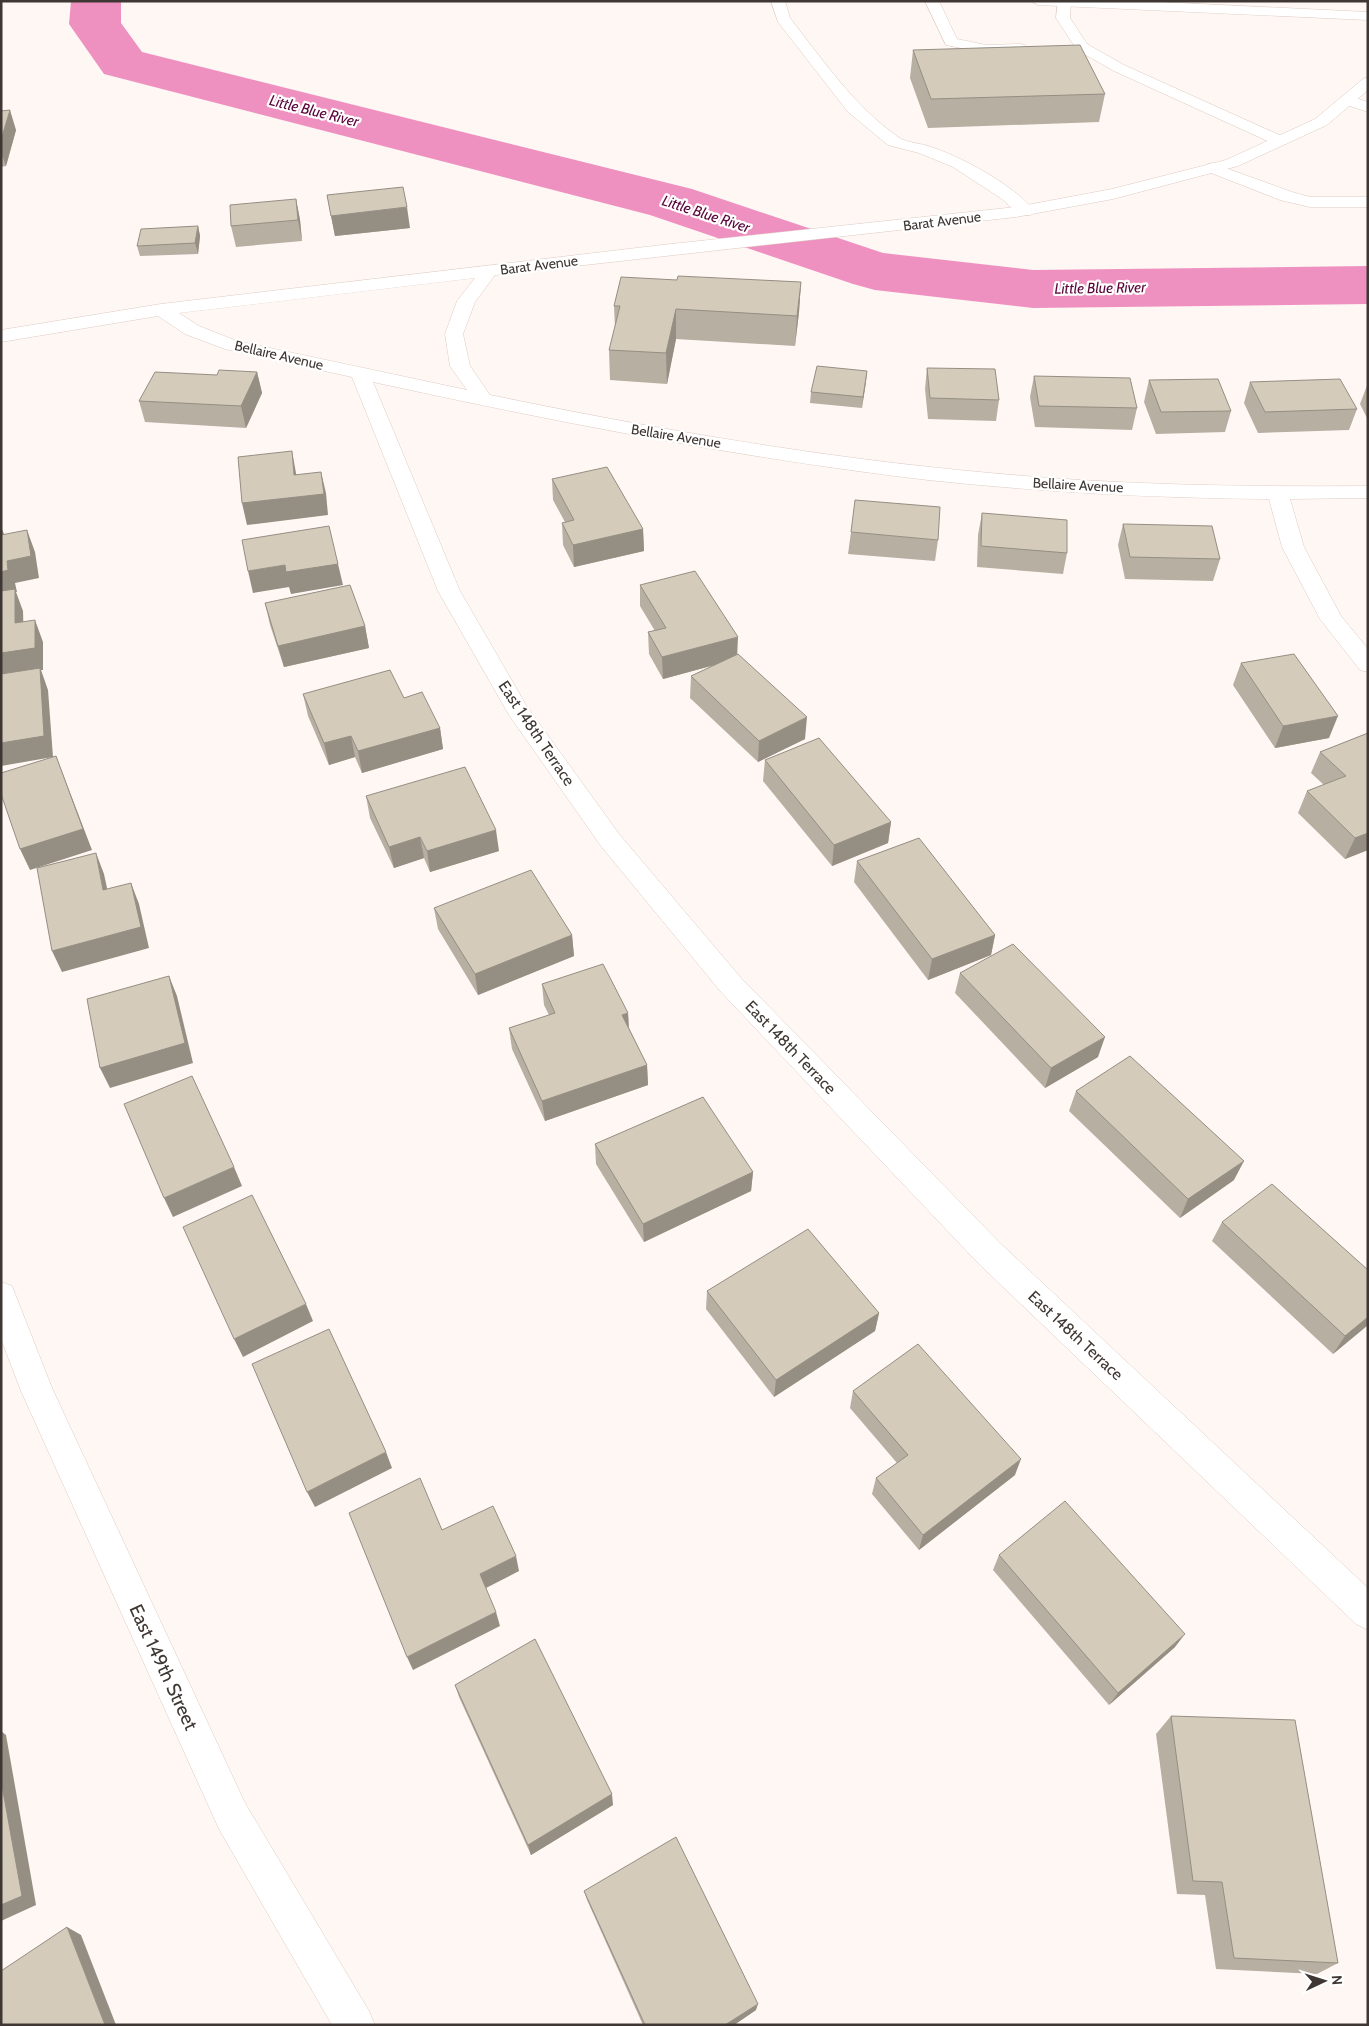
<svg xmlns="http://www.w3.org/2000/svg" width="1369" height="2026" font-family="Cabin,sans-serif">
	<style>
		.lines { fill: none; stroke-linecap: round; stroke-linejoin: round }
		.river { fill: #ee91c0; fill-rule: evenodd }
		.lane-casing { stroke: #decbc2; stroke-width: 1 }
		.street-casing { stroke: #decbc2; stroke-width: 1 }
		.secondary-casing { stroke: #decbc2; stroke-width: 1 }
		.lane { fill: #fff; fill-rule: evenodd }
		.street { fill: #fff; fill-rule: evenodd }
		.secondary { fill: #fff; fill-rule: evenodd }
		.wall { fill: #b7afa1 }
		.shaded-wall { fill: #958e83 }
		.building { fill: #d5cbbb; stroke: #958e83 }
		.labels { text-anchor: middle; stroke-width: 4.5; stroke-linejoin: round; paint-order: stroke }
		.far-street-label { font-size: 14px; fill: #3e3733; stroke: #fff }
		.far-water-label { font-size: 15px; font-style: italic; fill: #5b073c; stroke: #fff }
		.street-label { font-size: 16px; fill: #3e3733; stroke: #fff }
		.near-street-label { font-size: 19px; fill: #3e3733; stroke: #fff }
	</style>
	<rect width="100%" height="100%" fill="#fff7f3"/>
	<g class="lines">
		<polygon class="river" points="71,1 121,1 121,23 142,52 692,189 883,253 1033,270 1368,266 1368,304 1033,308 875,290 853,284 650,215 104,74 69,24"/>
		<g class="lane-casing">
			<g id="lane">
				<path d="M771,1h14l5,17c33,42 64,88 108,119 8,6 23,6 33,10 29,9 85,39 103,64l-3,4h-12l-17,-16 -49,-32 -34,-14 -31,-8 -40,-33 -70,-90z"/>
				<polygon points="925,1 939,1 957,39 986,45 1020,44 1025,45 1027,48 1025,51 1020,52 986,53 946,45"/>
				<polygon points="1058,1 1070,1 1071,3 1070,18 1087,44 1124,65 1286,138 1288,141 1286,144 1274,144 1114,71 1077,50 1056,18"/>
				<polygon points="1347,95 1368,102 1368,112 1341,103 1339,100 1341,97"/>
				<polygon points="1212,163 1292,192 1310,197 1368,197 1368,207 1310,207 1280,200 1206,171 1204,168 1206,165"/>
			</g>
		</g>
		<g class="street-casing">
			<g id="street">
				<path d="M1368,77v13l-41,35 -89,41 -125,33 -97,18 -521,58 -20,27 -12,32 7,32 20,29c165,34 332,63 500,78 126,12 252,14 378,13v12l-78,1 14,48 37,69 27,33v23l-8,-2 -40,-51 -38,-72 -13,-48c-114,-1 -228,-7 -341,-19 -187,-22 -371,-58 -555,-98l87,209 66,114 93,129 122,144 260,266 367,344v42l-12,-6 -377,-360 -258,-272 -120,-146 -92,-131 -71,-124 -86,-214 -127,-28 -40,-15 -27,-18 -157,26v-12l160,-26 501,-59 354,-38 96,-18 114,-29 89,-41 48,-40zM475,278l-18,23 -12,33 5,32 17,24 -230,-49 -38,-15 -20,-13z"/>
				<polygon points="1,1282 12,1286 52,1388 245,1803 369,2011 375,2025 332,2025 219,1829 21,1391 1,1339"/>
			</g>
		</g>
		<g class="secondary-casing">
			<polygon id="secondary" points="1031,1 1138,1 1368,12 1368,20 1038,5"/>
		</g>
		<use href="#lane" class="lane"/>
		<use href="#street" class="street"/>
		<use href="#secondary" class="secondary"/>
	</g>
	<g class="wall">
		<polygon points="913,50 1105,94 1099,122 928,128 910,78"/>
		<polygon points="1,111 16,130 6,166 1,167"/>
		<polygon points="327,195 410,228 335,236"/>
		<polygon points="296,199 300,220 302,241 236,247 231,226"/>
		<polygon points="198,226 200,236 198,254 140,256 137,246"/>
		<polygon points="677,280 801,282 799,312 795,346 676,339 667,384 610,380 609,350 615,328 614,306"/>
		<polygon points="927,368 999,400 996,421 928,419 925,389"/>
		<polygon points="867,371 862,408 810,403 811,392"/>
		<polygon points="257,372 262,393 246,428 145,422 139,401 217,375"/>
		<polygon points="1034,376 1137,408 1132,430 1035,427 1030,397"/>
		<polygon points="1149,380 1231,411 1225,432 1156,434 1144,402"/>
		<polygon points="1250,382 1357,409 1349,430 1258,433 1244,403"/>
		<polygon points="1368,383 1368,420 1360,404"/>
		<polygon points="552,479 643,529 644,551 574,567 563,545 562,523 565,522 553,500"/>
		<polygon points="982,513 1067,553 1063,574 977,567 978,535"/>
		<polygon points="1123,524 1220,559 1213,581 1125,579 1118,545"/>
		<polygon points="851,532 938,540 935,561 848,554"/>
		<polygon points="640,585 737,654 805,739 758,762 690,698 691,676 714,665 663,679 649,654 648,632 655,631 640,606"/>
		<polygon points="265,603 365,626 369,648 284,667 270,625"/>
		<polygon points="1241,663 1329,738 1275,748 1233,685"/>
		<polygon points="303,694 404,698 440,728 443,749 362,773 355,757 329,765 308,716"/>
		<polygon points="1368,733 1368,850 1345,859 1298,813 1307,791 1324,785 1311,773 1320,752"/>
		<polygon points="765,760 891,822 888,843 832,866 763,781"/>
		<polygon points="366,796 499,851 430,872 424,858 394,868 370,818"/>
		<polygon points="857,861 995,935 991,955 928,980 854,882"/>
		<polygon points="434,908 572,935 574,956 478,995 438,929"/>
		<polygon points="960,973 1098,1057 1045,1088 955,993"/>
		<polygon points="542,984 628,1013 629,1028 647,1065 648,1085 545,1121 512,1049 509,1028 549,1015 544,1005"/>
		<polygon points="1076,1091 1234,1180 1180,1218 1069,1111"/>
		<polygon points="595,1144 753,1172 751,1191 644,1242 596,1164"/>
		<polygon points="1222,1222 1368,1325 1333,1354 1212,1241"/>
		<polygon points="707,1291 879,1313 875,1331 774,1397 706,1309"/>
		<polygon points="853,1391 1015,1475 919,1550 872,1494 876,1478 897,1463 850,1408"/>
		<polygon points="999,1555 1175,1647 1109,1705 993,1570"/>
		<polygon points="455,1685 613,1805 531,1855 459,1697"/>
		<polygon points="1171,1716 1338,1963 1317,1974 1216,1969 1205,1895 1177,1894 1156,1734"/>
		<polygon points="584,1891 756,2010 734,2025 643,2025 587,1900"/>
	</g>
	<g class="shaded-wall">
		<polygon points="10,110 16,130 6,166 1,152 1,140"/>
		<polygon points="296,199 300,220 302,241 298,220"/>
		<polygon points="407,207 410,228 335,236 331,216"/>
		<polygon points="198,226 200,236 198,254 195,243"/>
		<polygon points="801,282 799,312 795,346 797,316"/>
		<polygon points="676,309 676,339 667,384 666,353"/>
		<polygon points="867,371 866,382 862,408 863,397"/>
		<polygon points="257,372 262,393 246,428 241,406"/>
		<polygon points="292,451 296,473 299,496 294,475"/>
		<polygon points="321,472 326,493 328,515 247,525 242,503"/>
		<polygon points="1,527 4,534 1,540"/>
		<polygon points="643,529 644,551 574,567 573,545"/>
		<polygon points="27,530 35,552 39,578 15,583 17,592 16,592 23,611 24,645 1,595 1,572 7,561"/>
		<polygon points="338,564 343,585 291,594 289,587 253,593 248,571 285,565"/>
		<polygon points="35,620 43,642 43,670 41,670 48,690 53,757 1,766 1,653"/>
		<polygon points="365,626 369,648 284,667 278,646"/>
		<polygon points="738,637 737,659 663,679 662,657"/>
		<polygon points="1338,716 1329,738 1275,748 1283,726"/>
		<polygon points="807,717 805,739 758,762 759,741"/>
		<polygon points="440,728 443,749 362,773 358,751"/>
		<polygon points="351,736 355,757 329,765 324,743"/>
		<polygon points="56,756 92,850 30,870 20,849"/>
		<polygon points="891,822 888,843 832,866 834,845"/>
		<polygon points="496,830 499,851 430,872 427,851"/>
		<polygon points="1368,833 1368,850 1345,859 1355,838"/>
		<polygon points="420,837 424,858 394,868 389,847"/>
		<polygon points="96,853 104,874 112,911 103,890"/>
		<polygon points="131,883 139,904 149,948 62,972 52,951"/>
		<polygon points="572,935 574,956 478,995 475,974"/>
		<polygon points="995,935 991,955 928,980 932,959"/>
		<polygon points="169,976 177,996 193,1063 110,1088 100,1068"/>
		<polygon points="628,1013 629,1033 622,1015"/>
		<polygon points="1105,1037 1098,1057 1045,1088 1051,1068"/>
		<polygon points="647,1065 648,1085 545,1121 542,1101"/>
		<polygon points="1244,1161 1234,1180 1180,1218 1188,1199"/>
		<polygon points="234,1167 242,1186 173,1217 164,1198"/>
		<polygon points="753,1172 751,1191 644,1242 643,1224"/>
		<polygon points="306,1304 313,1321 243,1357 234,1339"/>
		<polygon points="879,1313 875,1331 774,1397 776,1380"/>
		<polygon points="1368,1317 1368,1325 1333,1354 1345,1336"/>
		<polygon points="386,1452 392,1468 315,1507 307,1492"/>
		<polygon points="1021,1459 1015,1475 919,1550 923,1535"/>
		<polygon points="516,1556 519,1571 484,1589 480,1574"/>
		<polygon points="496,1612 500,1626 413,1670 407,1657"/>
		<polygon points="1185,1634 1175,1647 1109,1705 1118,1693"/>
		<polygon points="1,1731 6,1735 36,1905 1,1921"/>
		<polygon points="612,1794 613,1805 531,1855 528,1845"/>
		<polygon points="67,1927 81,1935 116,2025 105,2025"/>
		<polygon points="758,2004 756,2010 734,2025 725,2025"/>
	</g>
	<g class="building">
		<polygon points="1080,45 1105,94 931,99 913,50"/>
		<polygon points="10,110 1,140 1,111"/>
		<polygon points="403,187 407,207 331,216 327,195"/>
		<polygon points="296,199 298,220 231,226 230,205"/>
		<polygon points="198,226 195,243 137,246 141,229"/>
		<polygon points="678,276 801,282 797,316 676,309 666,353 609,350 620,306 614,306 621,277 677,280"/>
		<polygon points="817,366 867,371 863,397 811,392"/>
		<polygon points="927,368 995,369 999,400 930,398"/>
		<polygon points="219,370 257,372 241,406 139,401 155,372 217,375"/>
		<polygon points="1034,376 1130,378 1137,408 1039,406"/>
		<polygon points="1218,379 1231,411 1161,412 1149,380"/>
		<polygon points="1340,379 1357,409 1265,412 1250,382"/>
		<polygon points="292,451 294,475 321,472 324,494 242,503 238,457"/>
		<polygon points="607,467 643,529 573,545 562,523 574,520 552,479"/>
		<polygon points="855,500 940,507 938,540 851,532"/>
		<polygon points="982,513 1067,520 1067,553 981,546"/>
		<polygon points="1123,524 1212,526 1220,559 1130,557"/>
		<polygon points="329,526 338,564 286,572 285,565 248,571 242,540"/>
		<polygon points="27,530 31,556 7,561 8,570 1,572 1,535"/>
		<polygon points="695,571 738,637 662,657 648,632 666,628 640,585"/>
		<polygon points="350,585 365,626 278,646 265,603"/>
		<polygon points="15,589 15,623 35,620 35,648 1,653 1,591"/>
		<polygon points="738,654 807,717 759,741 691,676"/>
		<polygon points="1294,654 1338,716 1283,726 1241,663"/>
		<polygon points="40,668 44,736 1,743 1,674"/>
		<polygon points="390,670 404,698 422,692 440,728 358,751 351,736 324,743 303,694"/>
		<polygon points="1368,733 1368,833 1355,838 1307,791 1346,776 1320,752"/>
		<polygon points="819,738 891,822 834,845 765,760"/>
		<polygon points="56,756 83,829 20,849 1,794 1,773"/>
		<polygon points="465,767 496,830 427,851 420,837 389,847 366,796"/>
		<polygon points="919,838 995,935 932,959 857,861"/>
		<polygon points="96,853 103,890 131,883 141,927 52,951 37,868"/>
		<polygon points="531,870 572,935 475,974 434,908"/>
		<polygon points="1013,944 1105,1037 1051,1068 960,973"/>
		<polygon points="603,964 628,1013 622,1015 647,1065 542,1101 509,1028 555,1013 542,984"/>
		<polygon points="169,976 185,1043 100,1068 87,999"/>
		<polygon points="1130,1056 1244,1161 1188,1199 1076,1091"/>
		<polygon points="192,1076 234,1167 164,1198 124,1104"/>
		<polygon points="703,1097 753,1172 643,1224 595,1144"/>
		<polygon points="1272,1184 1368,1270 1368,1317 1345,1336 1222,1222"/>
		<polygon points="252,1195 306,1304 234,1339 183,1227"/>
		<polygon points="808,1229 879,1313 776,1380 707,1291"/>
		<polygon points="329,1329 386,1452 307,1492 252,1364"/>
		<polygon points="918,1344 1021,1459 923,1535 876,1478 908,1455 853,1391"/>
		<polygon points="420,1478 442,1530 493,1506 516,1556 480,1574 496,1612 407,1657 349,1513"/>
		<polygon points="1065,1501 1185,1634 1118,1693 999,1555"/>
		<polygon points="535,1639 612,1794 528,1845 455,1685"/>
		<polygon points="1171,1716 1295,1720 1338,1963 1234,1958 1222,1882 1193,1881"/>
		<polygon points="1,1780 22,1896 1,1905"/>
		<polygon points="676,1837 758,2004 725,2025 645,2025 584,1891"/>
		<polygon points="67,1927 105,2025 1,2025 1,1971"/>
	</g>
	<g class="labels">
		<g class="far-street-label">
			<text transform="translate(942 221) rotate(-7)" y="5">Barat Avenue</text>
			<text transform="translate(539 265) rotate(-7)" y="5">Barat Avenue</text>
			<text transform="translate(279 355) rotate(13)" y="5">Bellaire Avenue</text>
			<text transform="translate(676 436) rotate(9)" y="5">Bellaire Avenue</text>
			<text transform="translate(1078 485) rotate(3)" y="5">Bellaire Avenue</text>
		</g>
		<g class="far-water-label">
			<text transform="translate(314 111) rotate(14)" y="5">Little Blue River</text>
			<text transform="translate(706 214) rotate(18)" y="5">Little Blue River</text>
			<text transform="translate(1100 288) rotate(-1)" y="5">Little Blue River</text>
		</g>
		<g class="street-label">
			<text transform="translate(537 733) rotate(56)" y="6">East 148th Terrace</text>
			<text transform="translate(791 1047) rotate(46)" y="6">East 148th Terrace</text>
			<text transform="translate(1076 1335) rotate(43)" y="6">East 148th Terrace</text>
		</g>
		<g class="near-street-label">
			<text transform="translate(164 1667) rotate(65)" y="7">East 149th Street</text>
		</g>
	</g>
	<rect width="1369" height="2026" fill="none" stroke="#3e3733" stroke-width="5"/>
	<g transform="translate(1324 1981) rotate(86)" stroke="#ffffff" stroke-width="4" paint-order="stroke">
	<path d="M0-4L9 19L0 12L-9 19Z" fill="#3e3733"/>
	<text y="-8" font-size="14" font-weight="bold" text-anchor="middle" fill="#3e3733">N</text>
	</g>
</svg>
